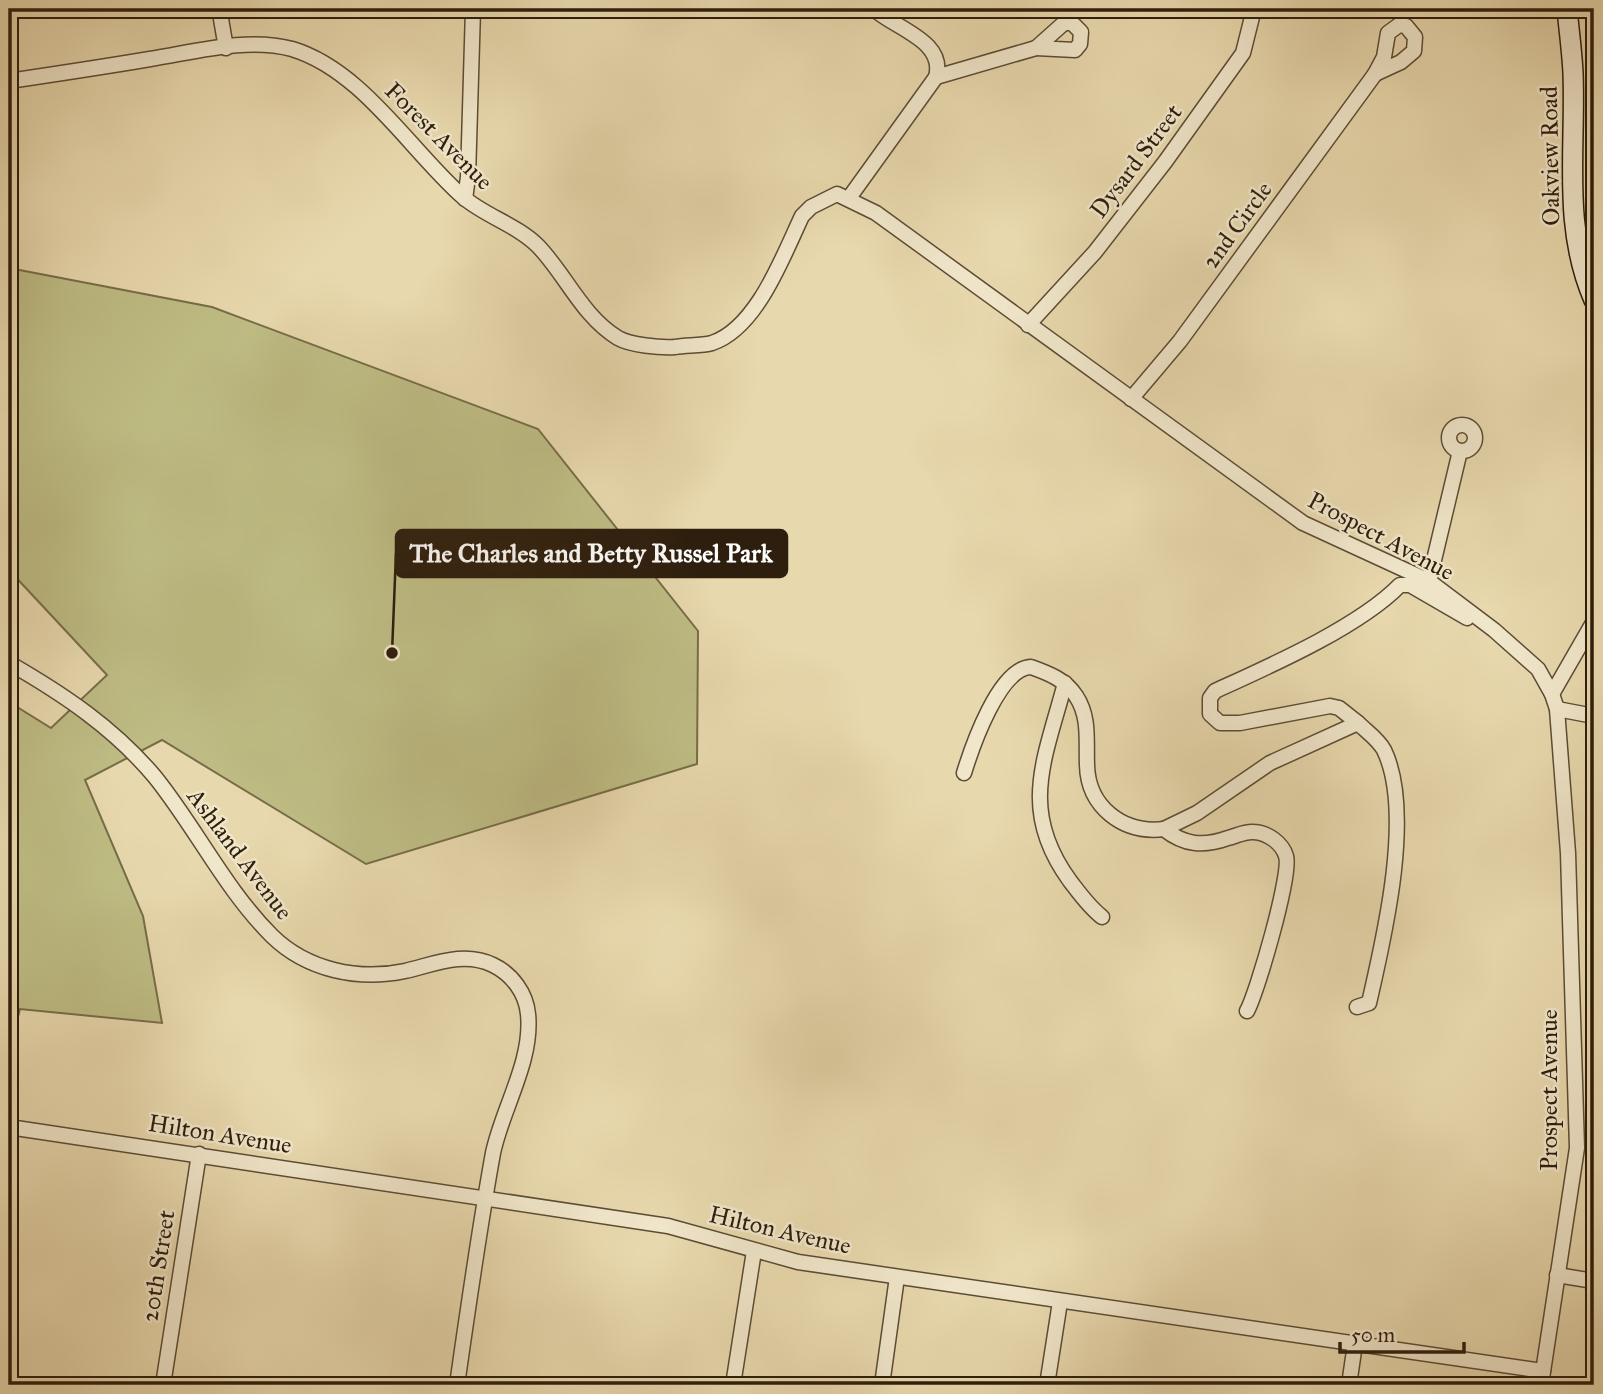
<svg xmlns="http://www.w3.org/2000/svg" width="1603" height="1394" font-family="'IM FELL Great Primer',serif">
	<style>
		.green { fill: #bebc84; stroke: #766d48; stroke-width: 2 }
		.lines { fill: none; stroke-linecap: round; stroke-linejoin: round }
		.street-casing { stroke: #5c4c35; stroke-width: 17 }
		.secondary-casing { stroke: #2d1e0d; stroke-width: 22 }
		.street { stroke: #f0e6ca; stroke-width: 14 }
		.secondary { stroke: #f0e6ca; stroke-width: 19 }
		.labels { text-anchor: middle; stroke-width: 5; stroke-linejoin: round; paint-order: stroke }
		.street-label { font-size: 24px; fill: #2d1e0d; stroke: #f0e6ca }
		.leader { fill: none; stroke: #2d1e0d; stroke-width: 2.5 }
		.callout-dot { fill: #2d1e0d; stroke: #f0e6ca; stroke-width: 2.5 }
		.callout { fill: #2d1e0d; stroke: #2d1e0d; stroke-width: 2.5 }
		.callout-label { font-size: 26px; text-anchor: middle; font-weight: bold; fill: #fff }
	</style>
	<rect width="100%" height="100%" fill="#e8d8ad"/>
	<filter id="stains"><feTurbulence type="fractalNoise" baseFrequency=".00286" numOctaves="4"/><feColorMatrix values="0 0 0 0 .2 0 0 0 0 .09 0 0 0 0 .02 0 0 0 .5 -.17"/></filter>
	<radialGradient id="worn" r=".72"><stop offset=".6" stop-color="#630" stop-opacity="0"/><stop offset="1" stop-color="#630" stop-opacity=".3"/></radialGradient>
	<polygon class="green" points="9,268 212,307 538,429 698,631 697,764 366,864 162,740 85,780 143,916 162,1023 20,1009 9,1052 9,702 51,728 107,675 9,570"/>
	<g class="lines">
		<g class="street-casing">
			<g id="street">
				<polyline points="225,9 221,19 226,48"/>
				<polygon points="1064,23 1072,23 1081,32 1080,44 1075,50 1036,48"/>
				<polygon points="1399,25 1406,26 1415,37 1414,51 1401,62 1375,74 1384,57 1388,33"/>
				<polyline points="936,77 1036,48"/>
				<path d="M9,81c47,-7 94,-14 141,-22 45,-7 97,-22 142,-10 70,21 118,101 171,148 22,19 54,28 75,49 28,29 44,70 80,92 12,7 42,10 57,9 11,-2 26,-1 37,-4 45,-15 71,-87 90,-127l9,-9 26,-13 39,19 427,310 126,58 65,49 44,39 14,25 5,15 11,144 9,295 -36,237"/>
				<path d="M849,198l87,-121c10,-36 -40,-48 -62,-68"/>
				<polyline points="465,199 468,177 473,9"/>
				<polyline points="1028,325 1095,252 1165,162 1243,53 1254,9"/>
				<polyline points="1131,399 1180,341 1375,74"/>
				<circle cx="1462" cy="438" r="13"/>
				<polyline points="1429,581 1460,451"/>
				<path d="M9,663c54,31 105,65 146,114 41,51 70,112 117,159 35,34 86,45 133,35 30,-7 59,-20 88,-6 19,9 33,28 35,49 5,47 -26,95 -35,139 -14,77 -25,155 -36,232"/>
				<path d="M1065,683c-20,76 -47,127 5,198 10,13 19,26 32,36"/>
				<polyline points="1552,694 1594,621"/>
				<polyline points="1557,709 1594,716"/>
				<path d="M1358,723l-19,-15 -9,-2 -90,17h-20l-10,-9v-16l5,-7c55,-25 144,-64 185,-106h10l57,33"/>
				<path d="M964,773c8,-26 35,-105 67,-106 17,6 35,13 45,29 14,21 10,45 11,69 1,42 36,69 77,64 20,16 39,18 64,9 9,-2 16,-7 26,-6 14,1 28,11 32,24 6,17 -29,137 -39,155"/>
				<path d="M1164,829l33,-16 73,-50 88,-40c8,8 20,16 26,27 30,62 0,188 -15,253l-12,4"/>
				<polyline points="9,1127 668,1226 798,1262 1543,1371"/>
				<polyline points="1557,1275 1594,1281"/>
				<polyline points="163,1385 199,1154"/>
				<polyline points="733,1385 754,1251"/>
				<polyline points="882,1385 897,1277"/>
				<polyline points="1047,1385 1060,1302"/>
				<polyline points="1349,1385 1355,1344"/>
			</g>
		</g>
		<g class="secondary-casing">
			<path id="secondary" d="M1567,9c2,21 5,43 6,64 3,77 -11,154 21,227"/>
		</g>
		<use href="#street" class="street"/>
		<use href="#secondary" class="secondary"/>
	</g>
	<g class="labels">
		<g class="street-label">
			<text transform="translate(439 136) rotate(45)" y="8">Forest Avenue</text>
			<text transform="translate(1550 156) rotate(-91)" y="8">Oakview Road</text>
			<text transform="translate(1136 161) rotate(-53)" y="8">Dysard Street</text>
			<text transform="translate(1237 225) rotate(-54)" y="8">2nd Circle</text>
			<text transform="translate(1381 536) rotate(28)" y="8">Prospect Avenue</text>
			<text transform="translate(240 854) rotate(53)" y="8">Ashland Avenue</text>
			<text transform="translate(1549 1090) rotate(-90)" y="8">Prospect Avenue</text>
			<text transform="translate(220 1134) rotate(9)" y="8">Hilton Avenue</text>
			<text transform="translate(780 1230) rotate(13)" y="8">Hilton Avenue</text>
			<text transform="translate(158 1266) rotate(-81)" y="8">20th Street</text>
		</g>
	</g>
	<path class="leader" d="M392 653L396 553"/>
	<circle class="callout-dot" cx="392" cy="653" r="7"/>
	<rect class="callout" x="396" y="530" width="391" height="47" rx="7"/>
	<g class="callout-label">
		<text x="591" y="562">The Charles and Betty Russel Park</text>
	</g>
	<rect width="1603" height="1394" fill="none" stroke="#e8d8ad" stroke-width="35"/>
	<rect x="10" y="10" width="1582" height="1373" fill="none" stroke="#2d1e0d" stroke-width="3.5"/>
	<rect x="18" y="18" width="1568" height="1359" fill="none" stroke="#2d1e0d" stroke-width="2"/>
	<path d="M1340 1342v10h124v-10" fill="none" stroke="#2d1e0d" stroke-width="3.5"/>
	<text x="1351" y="1342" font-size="21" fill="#2d1e0d" stroke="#f0e6ca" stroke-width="5" paint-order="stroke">50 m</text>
	<rect width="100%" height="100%" filter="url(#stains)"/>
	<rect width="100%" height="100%" fill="url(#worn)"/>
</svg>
